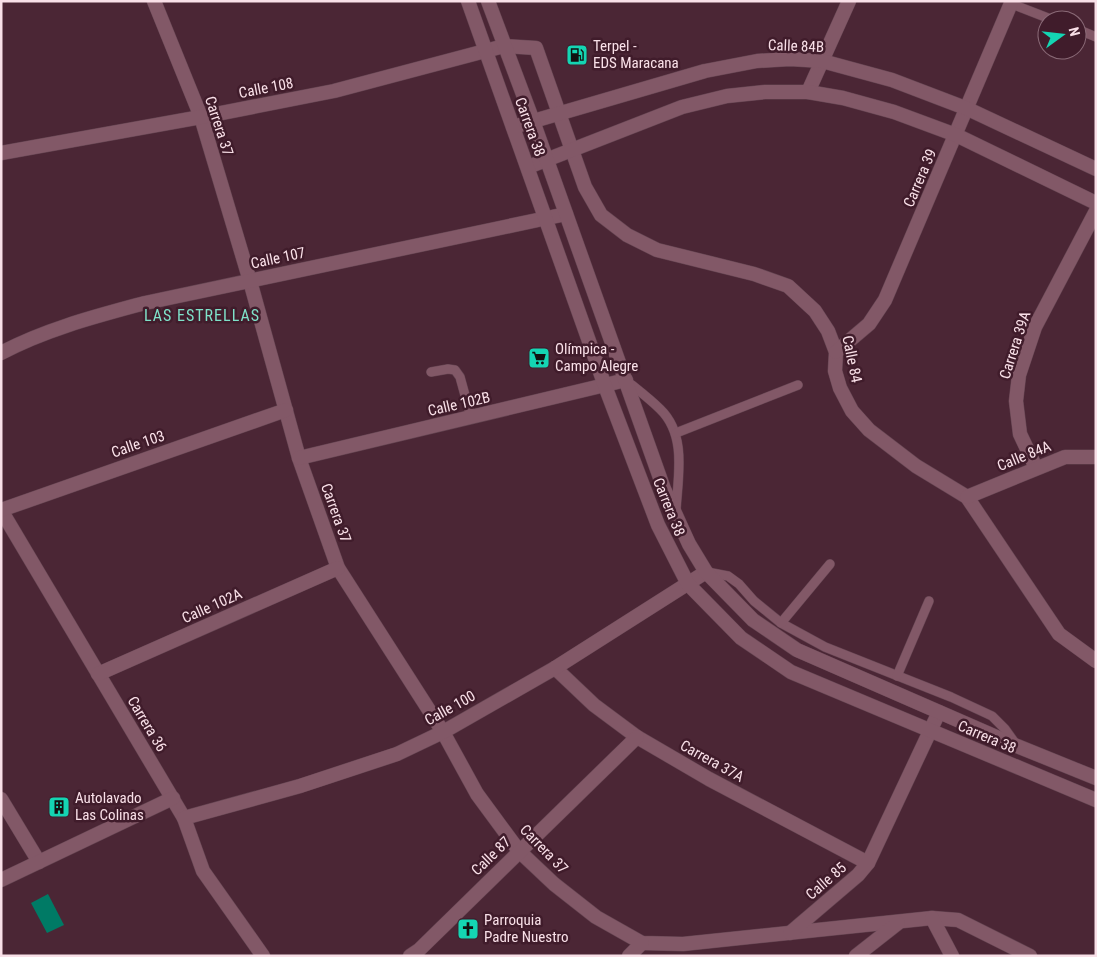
<svg xmlns="http://www.w3.org/2000/svg" width="1097" height="957" font-family="'Roboto Condensed',sans-serif">
	<style>
		.water { fill: #007a65 }
		.lines { fill: none; stroke-linecap: round; stroke-linejoin: round }
		.service-casing { stroke: #644451; stroke-width: 10 }
		.minor-casing { stroke: #644451; stroke-width: 15 }
		.tertiary-casing { stroke: #644451; stroke-width: 15 }
		.secondary-casing { stroke: #644451; stroke-width: 15 }
		.service { stroke: #825867; stroke-width: 9 }
		.minor { stroke: #825867; stroke-width: 14 }
		.tertiary { stroke: #825867; stroke-width: 14 }
		.secondary { stroke: #825867; stroke-width: 14 }
		.labels { text-anchor: middle; stroke-width: 5; stroke-linejoin: round; paint-order: stroke }
		.poi-label { font-size: 15px; fill: #f9e0e8; stroke: #401c2b; text-anchor: start }
		.street-label { font-size: 15px; fill: #f9e0e8; stroke: #401c2b }
		.neighbourhood-label { font-size: 16px; letter-spacing: 1px; fill: #7fe2c9; stroke: #401c2b }
	</style>
	<rect width="100%" height="100%" fill="#4b2635"/>
	<polygon class="water" points="48,894 64,925 47,933 31,903"/>
	<g class="lines">
		<g class="service-casing">
			<g id="service">
				<polyline points="1012,4 1053,20"/>
				<polyline points="1077,29 1096,37"/>
				<polyline points="431,372 448,369 455,370 460,377 471,417"/>
				<path d="M627,381c11,9 23,18 33,28 27,26 18,67 16,101"/>
				<polyline points="676,433 798,385"/>
				<polyline points="707,572 728,576 739,584 754,601 781,623 825,647 951,697 992,716 1005,729 1015,743"/>
				<polyline points="781,623 830,564"/>
				<polyline points="897,676 929,601"/>
			</g>
		</g>
		<g class="minor-casing">
			<g id="minor">
				<polyline points="154,1 201,117 250,281 299,458 338,568 443,732 477,794 519,851 554,884 596,917 642,943 683,944 932,918 958,920 1030,956"/>
				<polyline points="808,92 849,1"/>
				<polyline points="1,153 201,117 334,91 504,46 536,48 585,187 601,215 627,235 657,250 754,274 788,286 815,311 828,331 836,352 835,371 840,388 852,411 869,430 916,466 967,497 1059,634 1096,661"/>
				<polyline points="836,352 869,324 885,300 1012,1"/>
				<path d="M1,353c45,-24 96,-37 144,-50l421,-89"/>
				<polyline points="299,458 626,380"/>
				<polyline points="1036,468 1020,434 1016,401 1019,375 1035,327 1096,211"/>
				<polyline points="967,497 1065,457 1096,457"/>
				<polyline points="1,510 184,818"/>
				<polyline points="1,510 286,410"/>
				<polyline points="555,668 594,705 637,737 709,779 868,863"/>
				<polyline points="98,674 338,568"/>
				<polyline points="1,799 39,862"/>
				<polyline points="1,880 173,798"/>
				<polyline points="932,918 952,956"/>
				<polyline points="790,933 858,875 868,863 939,712"/>
				<polyline points="410,956 419,950 637,737"/>
				<polyline points="629,956 642,943"/>
				<polyline points="856,956 898,923"/>
			</g>
		</g>
		<g class="tertiary-casing">
			<g id="tertiary">
				<polyline points="513,127 705,71 757,61 790,59 822,61 892,80 968,109 1096,169"/>
				<polyline points="528,167 682,107 727,96 765,92 808,92 843,98 894,112 956,135 1096,203"/>
				<polyline points="263,956 203,871 184,818 300,786 397,754 443,732 555,668 706,572"/>
			</g>
		</g>
		<g class="secondary-casing">
			<g id="secondary">
				<polyline points="468,1 605,386 658,525 688,584 741,638 791,672 1096,800"/>
				<polyline points="488,1 533,121 664,489 689,544 706,572 753,620 797,650 1017,746 1096,778"/>
			</g>
		</g>
		<use href="#service" class="service"/>
		<use href="#minor" class="minor"/>
		<use href="#tertiary" class="tertiary"/>
		<use href="#secondary" class="secondary"/>
	</g>
	<defs>
		<g id="fuel-square" transform="scale(1.125)"><rect x="-9" y="-9" width="18" height="18" rx="4" fill="#14d5b3" stroke="#401c2b"/><path d="M-5.5-6h7V0h2V4h1.3V-2.5L3-4.5l.8-.8L6-3V5H2.5V1h-1V6h-7ZM-4.2-4.7v3.2H.2V-4.7Z" fill="#111"/></g>
		<g id="supermarket-square" transform="scale(1.125)"><rect x="-9" y="-9" width="18" height="18" rx="4" fill="#14d5b3" stroke="#401c2b"/><path d="M-6-5.5h2.5l.6 2H6L4.5 2H-2.5L-4.4-4H-6ZM-1.5 3.2a1.3 1.3 0 1 0 .1 0ZM3 3.2a1.3 1.3 0 1 0 .1 0Z" fill="#111"/></g>
		<g id="building-square" transform="scale(1.125)"><rect x="-9" y="-9" width="18" height="18" rx="4" fill="#14d5b3" stroke="#401c2b"/><path d="M-4-6H4V6H1V3H-1V6H-4ZM-2.5-4.3h1.7v1.8h-1.7ZM.8-4.3h1.7v1.8H.8ZM-2.5-1h1.7V.8h-1.7ZM.8-1h1.7V.8H.8Z" fill="#111"/></g>
		<g id="church-square" transform="scale(1.125)"><rect x="-9" y="-9" width="18" height="18" rx="4" fill="#14d5b3" stroke="#401c2b"/><path d="M-1.2-6h2.4v3.5h3.3v2.4h-3.3V6h-2.4V-.1h-3.3v-2.4h3.3Z" fill="#111"/></g>
	</defs>
	<g fill-rule="evenodd">
		<use href="#fuel-square" x="577" y="55"/>
		<use href="#supermarket-square" x="539" y="358"/>
		<use href="#building-square" x="59" y="807"/>
		<use href="#church-square" x="468" y="929"/>
	</g>
	<g class="labels">
		<g class="poi-label">
			<text x="593" y="51">Terpel -<tspan x="593" dy="17">EDS Maracana</tspan></text>
			<text x="555" y="354">Olímpica -<tspan x="555" dy="17">Campo Alegre</tspan></text>
			<text x="75" y="803">Autolavado<tspan x="75" dy="17">Las Colinas</tspan></text>
			<text x="484" y="925">Parroquia<tspan x="484" dy="17">Padre Nuestro</tspan></text>
		</g>
		<g class="street-label">
			<text transform="translate(796 46) rotate(2)" y="5">Calle 84B</text>
			<text transform="translate(266 88) rotate(-11)" y="5">Calle 108</text>
			<text transform="translate(219 126) rotate(72)" y="5">Carrera 37</text>
			<text transform="translate(530 127) rotate(70)" y="5">Carrera 38</text>
			<text transform="translate(920 178) rotate(-67)" y="5">Carrera 39</text>
			<text transform="translate(278 258) rotate(-12)" y="5">Calle 107</text>
			<text transform="translate(1015 345) rotate(-72)" y="5">Carrera 39A</text>
			<text transform="translate(852 359) rotate(78)" y="5">Calle 84</text>
			<text transform="translate(459 404) rotate(-13)" y="5">Calle 102B</text>
			<text transform="translate(138 444) rotate(-19)" y="5">Calle 103</text>
			<text transform="translate(1024 456) rotate(-22)" y="5">Calle 84A</text>
			<text transform="translate(669 507) rotate(68)" y="5">Carrera 38</text>
			<text transform="translate(336 513) rotate(70)" y="5">Carrera 37</text>
			<text transform="translate(212 606) rotate(-24)" y="5">Calle 102A</text>
			<text transform="translate(450 708) rotate(-29)" y="5">Calle 100</text>
			<text transform="translate(147 724) rotate(59)" y="5">Carrera 36</text>
			<text transform="translate(987 737) rotate(23)" y="5">Carrera 38</text>
			<text transform="translate(712 761) rotate(29)" y="5">Carrera 37A</text>
			<text transform="translate(544 849) rotate(46)" y="5">Carrera 37</text>
			<text transform="translate(491 856) rotate(-44)" y="5">Calle 87</text>
			<text transform="translate(826 881) rotate(-41)" y="5">Calle 85</text>
		</g>
		<g class="neighbourhood-label">
			<text x="202" y="321">LAS ESTRELLAS</text>
		</g>
	</g>
	<rect width="1097" height="957" fill="none" stroke="#f9e0e8" stroke-width="5"/>
	<g transform="translate(1062 35) rotate(75)"><circle r="24" fill="#401c2b" stroke="#8a6a77"/>
	<path d="M0-4L9 19L0 12L-9 19Z" fill="#14d5b3"/>
	<text y="-8" font-size="14" font-weight="bold" text-anchor="middle" fill="#f9e0e8">N</text>
	</g>
</svg>
